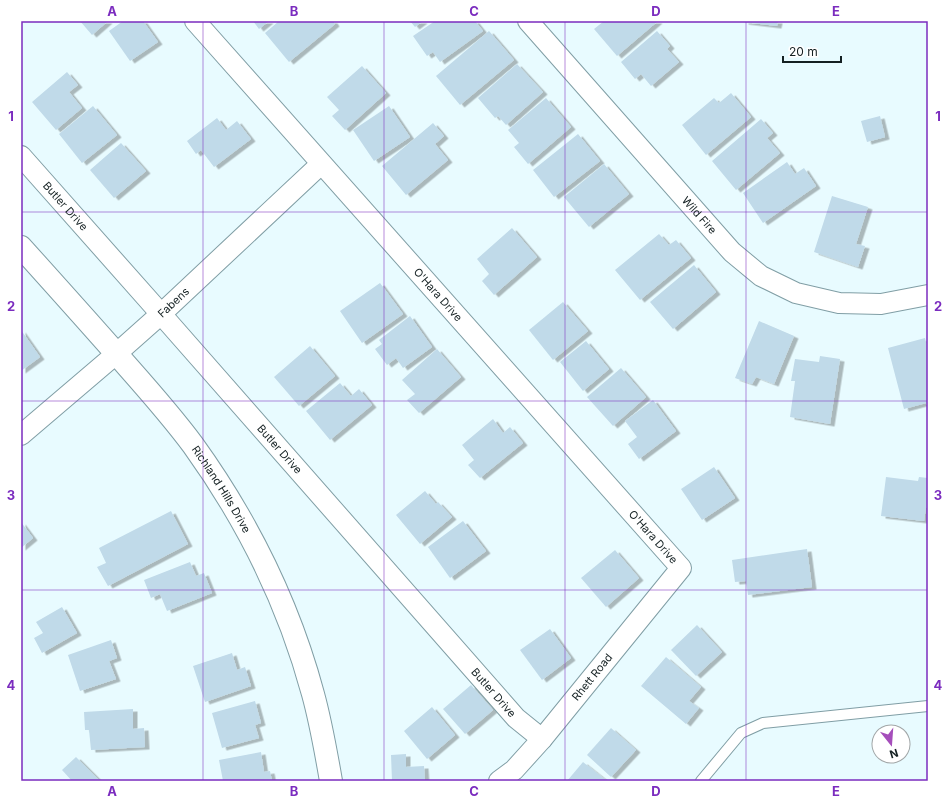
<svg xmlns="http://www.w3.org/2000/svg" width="949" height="802" font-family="Inter,sans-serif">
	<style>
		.building { fill: #c0dae9; filter: url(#shadow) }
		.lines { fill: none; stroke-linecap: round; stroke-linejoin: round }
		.service-casing { stroke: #809ea5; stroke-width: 12 }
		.minor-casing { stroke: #809ea5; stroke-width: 22 }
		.tertiary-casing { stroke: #809ea5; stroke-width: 24 }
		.service { stroke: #fff; stroke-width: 10 }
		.minor { stroke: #fff; stroke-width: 20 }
		.tertiary { stroke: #fff; stroke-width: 22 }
		.grid { fill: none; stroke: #7b2cbf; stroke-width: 1; stroke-opacity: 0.55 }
		.labels { text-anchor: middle; stroke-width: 3.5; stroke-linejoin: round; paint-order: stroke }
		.street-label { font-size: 11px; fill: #142022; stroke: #fff }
		.neatline { fill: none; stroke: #7b2cbf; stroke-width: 1.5 }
		.grid-label { font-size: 13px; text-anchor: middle; font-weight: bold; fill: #7b2cbf }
	</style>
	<defs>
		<filter id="shadow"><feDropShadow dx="4.5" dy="2.5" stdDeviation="0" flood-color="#0004"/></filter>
	</defs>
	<rect width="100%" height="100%" fill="#e8fbff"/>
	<g class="building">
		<polygon points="80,21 108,21 92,35"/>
		<polygon points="123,21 143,21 158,42 130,61 109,31"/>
		<polygon points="253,21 269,21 259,29"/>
		<polygon points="279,21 333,21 335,24 289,62 265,33"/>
		<polygon points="410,21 423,21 415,27"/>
		<polygon points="435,21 475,21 483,31 440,62 433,52 427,56 413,36"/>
		<polygon points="604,21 658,21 617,56 594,29"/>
		<polygon points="744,21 778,21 777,26 744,22"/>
		<polygon points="489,31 514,60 460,105 436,76"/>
		<polygon points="657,31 670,46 667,49 679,62 651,86 641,74 635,79 621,62"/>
		<polygon points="517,64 543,92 506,125 498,116 495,118 478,98"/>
		<polygon points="362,66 386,93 345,130 332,116 339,110 327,97"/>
		<polygon points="67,72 78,85 69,92 82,108 56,130 32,102"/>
		<polygon points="731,93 751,117 706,155 682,125 714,98 719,103"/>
		<polygon points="546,98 571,127 528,164 514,147 519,143 508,130"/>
		<polygon points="93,106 117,135 82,163 59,134"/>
		<polygon points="389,106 410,137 374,161 353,130"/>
		<polygon points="880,116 885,137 867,142 861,121"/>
		<polygon points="217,118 226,130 237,121 251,139 214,167 201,150 196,154 187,141"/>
		<polygon points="761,119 773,133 767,138 780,153 736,190 712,161"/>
		<polygon points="433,123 444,136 435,144 448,160 406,195 382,166"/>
		<polygon points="578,134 600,161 554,197 533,170"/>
		<polygon points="121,143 146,171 114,198 90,170"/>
		<polygon points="787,162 795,174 804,168 816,186 763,223 743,193"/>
		<polygon points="604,164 629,194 589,227 564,197"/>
		<polygon points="832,196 868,207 856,244 865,246 858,267 814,252"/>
		<polygon points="512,228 537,257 494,295 482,281 489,274 477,259"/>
		<polygon points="659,234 669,245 676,240 691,258 640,300 615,270"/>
		<polygon points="694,265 716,292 673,329 650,302"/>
		<polygon points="380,283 403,314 362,343 340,311"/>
		<polygon points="563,302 588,331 553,360 529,330"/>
		<polygon points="410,316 432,347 403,368 396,358 387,365 375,349 382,344 379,340"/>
		<polygon points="759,321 794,336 774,384 756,377 752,384 735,378"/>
		<polygon points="21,330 40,357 21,371"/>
		<polygon points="925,338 928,351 928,407 926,403 904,409 888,348"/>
		<polygon points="586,341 609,369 583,391 560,362"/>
		<polygon points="310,346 335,376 299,406 274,377"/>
		<polygon points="437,349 461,377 419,413 407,400 415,394 402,380"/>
		<polygon points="820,356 840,359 830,424 790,417 795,381 791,381 795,359 819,362"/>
		<polygon points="621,368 646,397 613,426 587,397"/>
		<polygon points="340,383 351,396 359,389 372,405 330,440 306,411"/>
		<polygon points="653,400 676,431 639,459 628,444 637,437 625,421"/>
		<polygon points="493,419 503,433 510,427 523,443 480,478 468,465 474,460 462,445"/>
		<polygon points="714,467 735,498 702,520 681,489"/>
		<polygon points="886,477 918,481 919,477 928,478 928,508 926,507 924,521 881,516"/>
		<polygon points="425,491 436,504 438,502 452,517 420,544 396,515"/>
		<polygon points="171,511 188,544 108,586 97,567 106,563 99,548"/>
		<polygon points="463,521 486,551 450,578 428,547"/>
		<polygon points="21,522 33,538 21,548"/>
		<polygon points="807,549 812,587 748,595 746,581 735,582 732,560"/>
		<polygon points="615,550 639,578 606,607 581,578"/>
		<polygon points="190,562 196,576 204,573 212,593 167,611 160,594 151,598 144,580"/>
		<polygon points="62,607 77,633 42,653 34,638 43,633 36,622"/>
		<polygon points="697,625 722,652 696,676 671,650"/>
		<polygon points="550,629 571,658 542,680 520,650"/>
		<polygon points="111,640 117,658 109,661 116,679 80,691 68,655"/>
		<polygon points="232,653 237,670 245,667 251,686 205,702 193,666"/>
		<polygon points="666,657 701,687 689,701 699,708 686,724 641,686"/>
		<polygon points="471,685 493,710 465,734 443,709"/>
		<polygon points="255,701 261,723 255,725 259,738 222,748 212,713"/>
		<polygon points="432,707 455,735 427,759 404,731"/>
		<polygon points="133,709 133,729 144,728 145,747 91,750 89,730 85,730 84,712"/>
		<polygon points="611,728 636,750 611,777 587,755"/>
		<polygon points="261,752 264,772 270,771 272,781 223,781 219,760"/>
		<polygon points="406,754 406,767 424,766 425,781 392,781 391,755"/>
		<polygon points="76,757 100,781 72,781 62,770"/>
		<polygon points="583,762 607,781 567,781"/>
	</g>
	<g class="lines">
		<g class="service-casing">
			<polyline id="service" points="701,781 741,733 763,723 928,706"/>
		</g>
		<g class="minor-casing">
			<g id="minor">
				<path id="s1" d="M195,21l486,547 -139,171 -28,31 -15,11"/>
				<path id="s2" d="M528,21l204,231 29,24 35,17 43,10 42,1 47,-9"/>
				<path id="s3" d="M21,156l140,158 355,404 26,21"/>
				<path id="s4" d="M21,435l95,-81 45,-40 160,-150"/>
			</g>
		</g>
		<g class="tertiary-casing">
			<g id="tertiary">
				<path id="s5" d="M21,247c36,40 72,80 107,120 23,26 45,51 65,78 54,75 96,160 120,249 8,29 13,58 18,87"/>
			</g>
		</g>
		<use href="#service" class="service"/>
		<use href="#minor" class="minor"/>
		<use href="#tertiary" class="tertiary"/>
	</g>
	<path class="grid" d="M203,21v760M384,21v760M565,21v760M746,21v760M21,212h907M21,401h907M21,590h907"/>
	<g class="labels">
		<g class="street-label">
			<text dy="4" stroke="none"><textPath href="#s3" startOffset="67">Butler Drive</textPath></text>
			<text dy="4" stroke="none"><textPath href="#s2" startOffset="259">Wild Fire</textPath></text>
			<text dy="4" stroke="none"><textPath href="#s1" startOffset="366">O'Hara Drive</textPath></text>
			<text dy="4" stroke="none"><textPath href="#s4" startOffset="202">Fabens</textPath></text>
			<text dy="4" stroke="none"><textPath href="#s3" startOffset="391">Butler Drive</textPath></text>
			<text dy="4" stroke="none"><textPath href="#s5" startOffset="315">Richland Hills Drive</textPath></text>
			<text dy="4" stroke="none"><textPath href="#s1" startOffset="690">O'Hara Drive</textPath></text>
			<text transform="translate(592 677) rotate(-51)" y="4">Rhett Road</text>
			<text dy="4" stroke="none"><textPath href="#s3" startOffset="715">Butler Drive</textPath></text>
		</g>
	</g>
	<rect width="949" height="802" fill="none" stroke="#ffffff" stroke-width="44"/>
	<g transform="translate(891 744) rotate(163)"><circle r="19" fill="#ffffff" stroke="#a1a6a7"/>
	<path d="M0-3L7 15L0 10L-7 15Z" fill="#a54ebb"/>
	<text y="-6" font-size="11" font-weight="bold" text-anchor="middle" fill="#142022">N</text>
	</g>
	<path d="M783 56v6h58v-6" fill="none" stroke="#142022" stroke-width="2"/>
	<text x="789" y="56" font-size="12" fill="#142022" stroke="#ffffff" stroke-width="3" paint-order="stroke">20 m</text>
	<rect x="22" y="22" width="905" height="758" class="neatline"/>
	<g class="grid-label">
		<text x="112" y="16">A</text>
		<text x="294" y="16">B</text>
		<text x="474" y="16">C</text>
		<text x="656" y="16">D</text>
		<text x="836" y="16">E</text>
		<text x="11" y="121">1</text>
		<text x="938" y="121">1</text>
		<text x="11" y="311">2</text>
		<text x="938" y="311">2</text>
		<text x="11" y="500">3</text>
		<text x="938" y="500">3</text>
		<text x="11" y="690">4</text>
		<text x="938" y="690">4</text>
		<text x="112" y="796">A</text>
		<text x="294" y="796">B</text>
		<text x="474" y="796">C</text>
		<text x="656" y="796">D</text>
		<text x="836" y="796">E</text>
	</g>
</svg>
